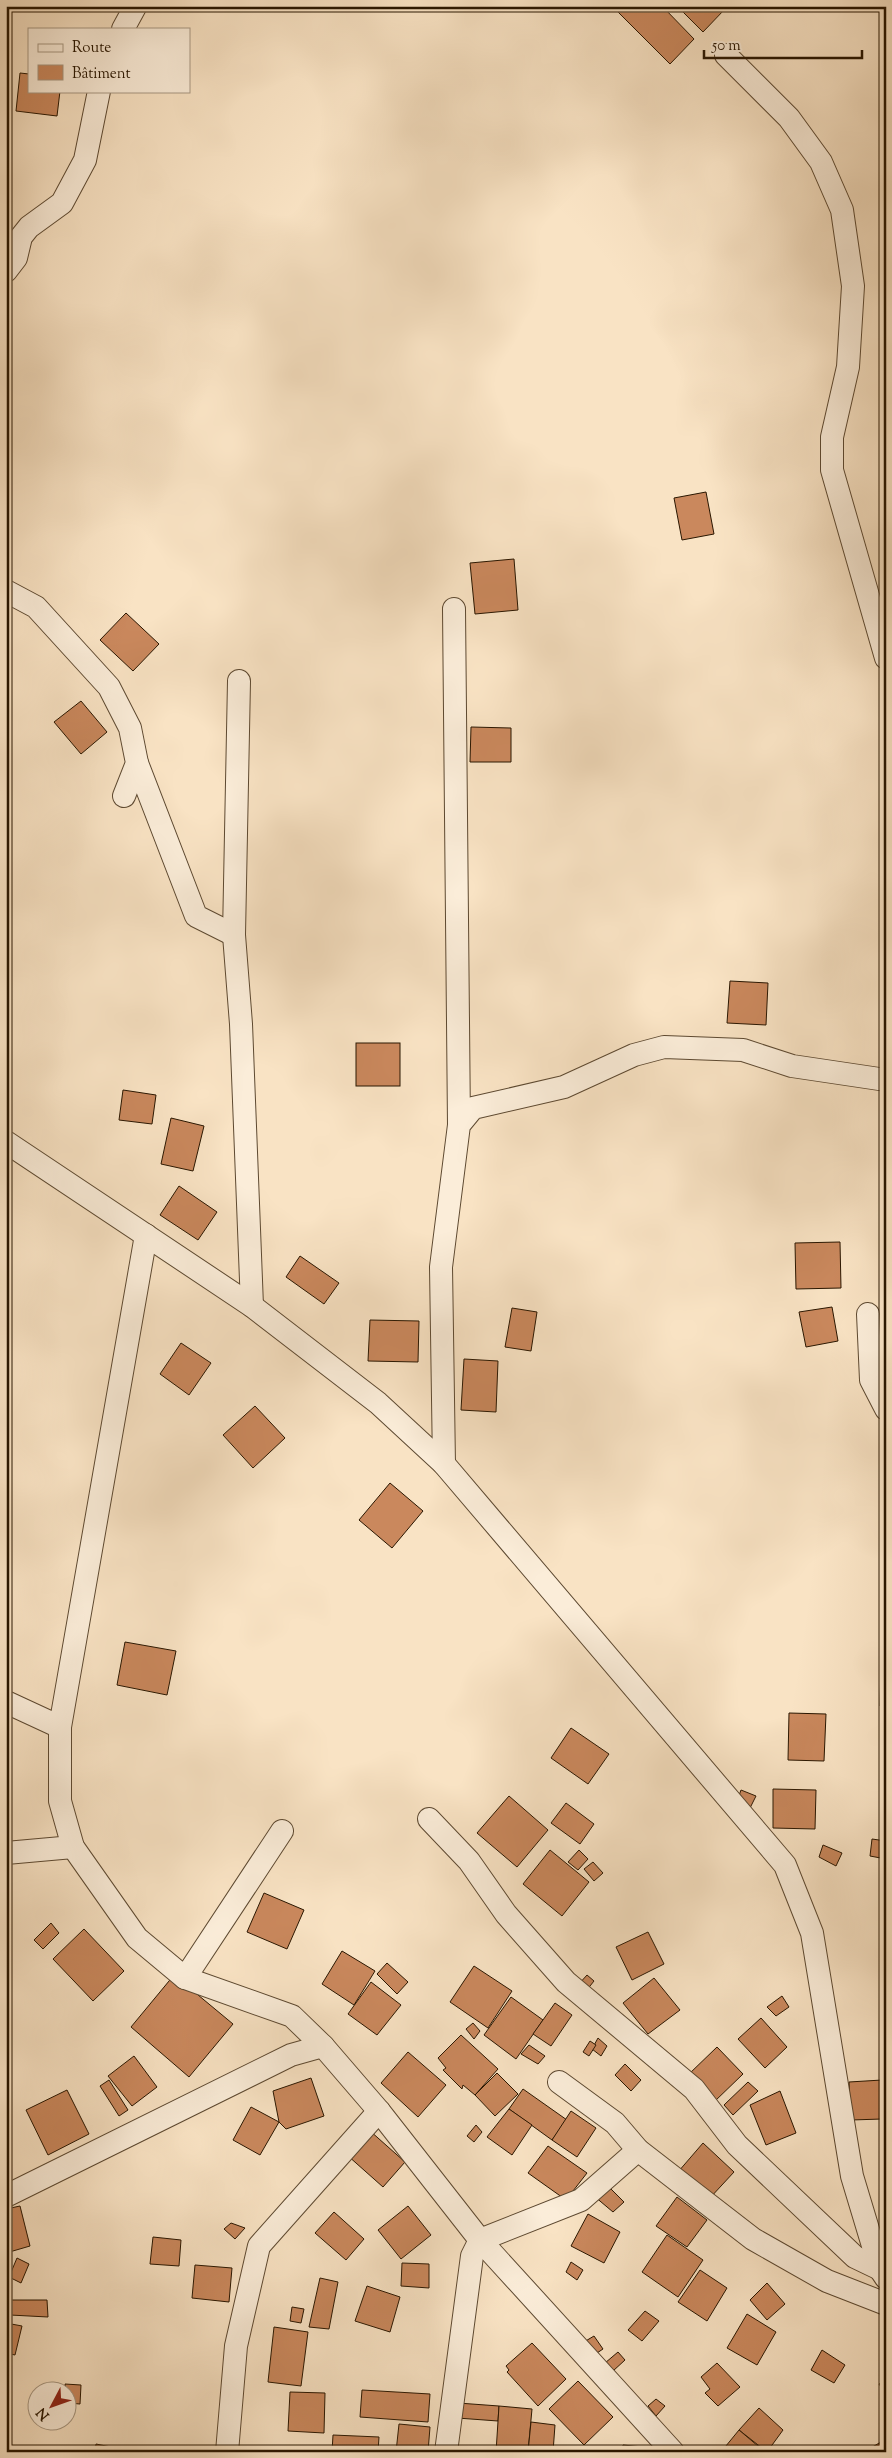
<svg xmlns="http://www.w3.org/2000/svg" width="892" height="2458" font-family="'Sorts Mill Goudy',serif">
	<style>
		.building { fill: #ca885d; stroke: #291600 }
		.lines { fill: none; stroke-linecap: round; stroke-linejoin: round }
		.street-casing { stroke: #5d4931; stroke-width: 24 }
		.street { stroke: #fbedd9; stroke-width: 22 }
	</style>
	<rect width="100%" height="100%" fill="#f9e3c4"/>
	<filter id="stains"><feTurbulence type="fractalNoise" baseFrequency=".004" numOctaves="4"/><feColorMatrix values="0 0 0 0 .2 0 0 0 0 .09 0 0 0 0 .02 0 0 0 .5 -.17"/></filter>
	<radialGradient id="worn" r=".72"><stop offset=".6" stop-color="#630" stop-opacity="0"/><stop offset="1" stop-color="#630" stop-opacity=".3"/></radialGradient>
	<g class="building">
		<polygon points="612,6 662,6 694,39 670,64"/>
		<polygon points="677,6 720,6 724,10 703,32"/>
		<polygon points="20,73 29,74 29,91 60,91 57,116 16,111"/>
		<polygon points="706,492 714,534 682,540 674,498"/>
		<polygon points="514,559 518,610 475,614 470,563"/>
		<polygon points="126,613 159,644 133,671 100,640"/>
		<polygon points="81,701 107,732 81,754 54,722"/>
		<polygon points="471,727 511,728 511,762 470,762"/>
		<polygon points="730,981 768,983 766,1025 727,1023"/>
		<rect x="356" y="1043" width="44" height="43"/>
		<polygon points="123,1090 156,1095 152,1124 119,1120"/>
		<polygon points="171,1118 204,1126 193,1171 161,1164"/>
		<polygon points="179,1186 217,1212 198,1240 160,1215"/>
		<polygon points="840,1242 841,1288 796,1289 795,1243"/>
		<polygon points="300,1256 339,1283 324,1304 286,1277"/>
		<polygon points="832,1307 838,1341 806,1347 799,1312"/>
		<polygon points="512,1308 537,1312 531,1351 505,1347"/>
		<polygon points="370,1320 419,1321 418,1362 368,1361"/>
		<polygon points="181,1343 211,1363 189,1395 160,1374"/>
		<polygon points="464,1359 498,1361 496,1412 461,1410"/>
		<polygon points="255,1406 285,1438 253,1468 223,1435"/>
		<polygon points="390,1483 423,1511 392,1548 359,1520"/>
		<polygon points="125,1642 176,1651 167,1695 117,1685"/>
		<polygon points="881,1663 886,1663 886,1706 880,1706"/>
		<polygon points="789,1713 826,1714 824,1761 788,1760"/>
		<polygon points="571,1728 609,1754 588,1784 551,1758"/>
		<polygon points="773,1789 816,1790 815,1829 773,1828"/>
		<polygon points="741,1790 756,1796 750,1808 737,1801"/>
		<polygon points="509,1796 548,1830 517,1867 477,1833"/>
		<polygon points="566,1803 594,1824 580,1844 551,1823"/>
		<polygon points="872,1839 886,1841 886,1859 870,1856"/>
		<polygon points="823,1845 842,1853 836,1866 819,1857"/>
		<polygon points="550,1850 589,1882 562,1916 523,1884"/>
		<polygon points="579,1850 588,1859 578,1870 568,1862"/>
		<polygon points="593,1862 603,1873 594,1881 584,1869"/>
		<polygon points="264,1893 304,1910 287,1949 247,1932"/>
		<polygon points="51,1923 59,1933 43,1949 34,1940"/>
		<polygon points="84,1929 124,1971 93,2001 53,1959"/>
		<polygon points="648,1932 664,1964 632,1980 616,1947"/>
		<polygon points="342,1951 375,1971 354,2005 322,1984"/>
		<polygon points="387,1963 408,1982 397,1994 377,1974"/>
		<polygon points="474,1966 512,1991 488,2028 450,2002"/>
		<polygon points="174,1975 233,2024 189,2077 131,2027"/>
		<polygon points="587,1975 594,1981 586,1991 578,1985"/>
		<polygon points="654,1978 680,2010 648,2034 623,2003"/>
		<polygon points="371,1982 401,2005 377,2035 348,2014"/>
		<polygon points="782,1996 789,2007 776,2016 767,2007"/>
		<polygon points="511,1997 543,2020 516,2059 484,2035"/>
		<polygon points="555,2003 572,2015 551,2046 533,2034"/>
		<polygon points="761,2018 787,2047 765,2068 738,2039"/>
		<polygon points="473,2023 480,2031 474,2039 466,2029"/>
		<polygon points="461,2035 498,2069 475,2095 463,2085 462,2089 443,2070 446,2068 438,2058"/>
		<polygon points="598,2038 607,2046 601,2056 592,2049"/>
		<polygon points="590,2041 596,2045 589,2056 583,2052"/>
		<polygon points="529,2045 545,2056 538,2064 521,2054"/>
		<polygon points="717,2047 743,2074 714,2102 688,2075"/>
		<polygon points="408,2052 446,2085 418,2117 381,2083"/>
		<polygon points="134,2056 157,2087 132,2106 108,2076"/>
		<polygon points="625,2064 641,2080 631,2091 615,2075"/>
		<polygon points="497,2073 518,2094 495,2116 475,2095"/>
		<polygon points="311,2078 324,2116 286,2129 279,2122 273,2091"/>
		<polygon points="109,2080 128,2110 119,2116 100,2086"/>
		<polygon points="882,2080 882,2119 851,2120 849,2082"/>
		<polygon points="748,2082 758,2091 733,2115 724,2105"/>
		<polygon points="523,2089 567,2120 552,2140 509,2109"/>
		<polygon points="67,2090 89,2134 48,2155 26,2110"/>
		<polygon points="780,2091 796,2133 766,2145 750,2105"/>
		<polygon points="251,2107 279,2122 260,2155 233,2140"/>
		<polygon points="509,2109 532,2125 512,2155 487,2137"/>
		<polygon points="571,2111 596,2128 577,2157 552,2140"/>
		<polygon points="476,2125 482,2132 474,2142 467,2136"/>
		<polygon points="369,2130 405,2162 383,2187 347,2155"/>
		<polygon points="703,2143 734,2172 709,2199 678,2172"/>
		<polygon points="548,2146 587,2173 566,2200 528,2173"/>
		<polygon points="883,2150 886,2150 886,2191 882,2191"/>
		<polygon points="607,2185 624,2202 613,2212 594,2196"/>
		<polygon points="677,2197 707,2220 687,2247 656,2226"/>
		<polygon points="20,2206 30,2246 6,2253 6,2209"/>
		<polygon points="408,2206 431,2235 401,2259 378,2230"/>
		<polygon points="334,2212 364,2239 346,2260 315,2233"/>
		<polygon points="588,2214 620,2232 604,2263 571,2246"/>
		<polygon points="231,2223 245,2228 235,2239 224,2229"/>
		<polygon points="667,2235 703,2260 678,2297 642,2272"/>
		<polygon points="153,2237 181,2240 179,2266 150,2264"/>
		<polygon points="17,2258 29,2264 21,2283 9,2277"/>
		<polygon points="571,2262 583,2270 577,2280 566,2272"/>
		<polygon points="402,2263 429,2264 429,2288 401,2286"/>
		<polygon points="195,2265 232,2268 229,2302 192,2298"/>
		<polygon points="700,2270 727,2288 707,2321 678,2302"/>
		<polygon points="320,2278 338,2282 329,2329 309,2327"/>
		<polygon points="767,2283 785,2304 767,2320 750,2300"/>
		<polygon points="367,2286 400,2297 390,2332 355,2321"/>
		<polygon points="11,2300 47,2300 48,2317 10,2315"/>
		<polygon points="292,2307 304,2309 301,2323 290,2321"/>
		<polygon points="645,2311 659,2321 642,2341 628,2330"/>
		<polygon points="747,2314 776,2332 757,2365 727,2348"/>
		<polygon points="6,2323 22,2326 15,2355 6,2353"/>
		<polygon points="274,2327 308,2332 301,2386 268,2382"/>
		<polygon points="594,2336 603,2349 594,2355 584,2342"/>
		<polygon points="532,2343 566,2379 538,2406 507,2372 509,2370 506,2366"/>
		<polygon points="822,2350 845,2365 834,2383 811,2370"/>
		<polygon points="618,2352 625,2360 613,2371 605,2363"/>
		<polygon points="717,2363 740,2387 718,2406 705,2393 710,2389 701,2377"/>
		<polygon points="886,2379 886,2394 879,2384"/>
		<polygon points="578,2381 613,2417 584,2445 549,2409"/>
		<polygon points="65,2384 81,2385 80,2404 68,2403"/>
		<polygon points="362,2390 430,2394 428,2422 360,2417"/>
		<polygon points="290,2392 325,2393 324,2433 288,2431"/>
		<polygon points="656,2399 665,2406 656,2416 648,2406"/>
		<polygon points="458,2403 499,2406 498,2421 457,2418"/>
		<polygon points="499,2406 532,2409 528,2452 496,2452"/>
		<polygon points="759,2408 783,2430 767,2452 739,2430"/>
		<polygon points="531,2422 555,2425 553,2452 528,2452"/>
		<polygon points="399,2424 430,2427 428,2452 396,2452"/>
		<polygon points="739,2430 765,2452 721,2452"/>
		<polygon points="333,2435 379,2437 378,2452 332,2452"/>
		<polygon points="886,2439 886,2452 864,2452"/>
		<polygon points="96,2444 121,2449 120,2452 95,2452"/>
		<polygon points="623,2445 643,2447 642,2452 622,2452"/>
	</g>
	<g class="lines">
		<g class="street-casing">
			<g id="street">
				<polyline points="123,29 135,7"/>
				<polyline points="726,55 789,118 821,162 842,210 853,286 848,367 832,437 832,470 886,658"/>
				<polyline points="6,271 16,258 21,237 29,227 62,203 85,160 99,91"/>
				<polyline points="6,591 36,607 109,687 130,728 137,763 124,796"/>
				<polyline points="454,609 459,1125"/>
				<polyline points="239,681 234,935 241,1024 252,1306"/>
				<polyline points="137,763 196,916 234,935"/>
				<polyline points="6,1142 252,1306 378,1403 444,1464 785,1865 812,1933 852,2176 880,2269 886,2278"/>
				<polyline points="146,1235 60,1727 60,1801 73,1847 137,1938 185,1978 292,2016 323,2046"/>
				<polyline points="868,1314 871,1380 886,1409"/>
				<polyline points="444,1464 441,1267 459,1125 473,1108 564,1087 634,1055 664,1047 743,1050 792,1066 886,1080"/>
				<polyline points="6,1702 60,1727"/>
				<polyline points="429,1819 469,1861 506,1914 566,1982 694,2089 737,2145 855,2257 880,2269"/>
				<polyline points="6,1853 73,1847"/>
				<polyline points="185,1978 282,1831"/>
				<polyline points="559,2082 615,2123 638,2150 753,2239 827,2281 886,2304"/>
				<polyline points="6,2196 291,2055 323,2046 379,2111 480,2240 673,2452"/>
				<polyline points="227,2452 236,2346 259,2246 379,2111"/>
				<polyline points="446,2452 472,2256 480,2240 581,2200 638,2150"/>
			</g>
		</g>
		<use href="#street" class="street"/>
	</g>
	<rect width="892" height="2458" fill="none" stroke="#f9e3c4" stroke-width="25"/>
	<rect x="8" y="8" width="877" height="2443" fill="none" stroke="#291600" stroke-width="2.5"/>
	<rect x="12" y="12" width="867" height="2433" fill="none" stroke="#291600"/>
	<rect x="28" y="28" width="162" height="65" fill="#fbedd9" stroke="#a79782"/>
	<rect x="38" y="44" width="25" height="8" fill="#fbedd9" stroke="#a79782"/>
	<text x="72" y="52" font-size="15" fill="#291600">Route</text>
	<rect x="38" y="65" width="25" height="15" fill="#ca885d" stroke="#a79782"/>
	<text x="72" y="78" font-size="15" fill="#291600">Bâtiment</text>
	<g transform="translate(52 2406) rotate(229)"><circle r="24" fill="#fbedd9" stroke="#a79782"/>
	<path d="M0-4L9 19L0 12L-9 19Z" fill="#8f2418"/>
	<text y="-8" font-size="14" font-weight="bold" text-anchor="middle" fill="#291600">N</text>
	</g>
	<path d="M704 50v8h158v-8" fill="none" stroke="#291600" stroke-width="2.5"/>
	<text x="712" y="50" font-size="15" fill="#291600" stroke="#fbedd9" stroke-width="4" paint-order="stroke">50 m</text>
	<rect width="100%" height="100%" filter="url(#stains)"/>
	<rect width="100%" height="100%" fill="url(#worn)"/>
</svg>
